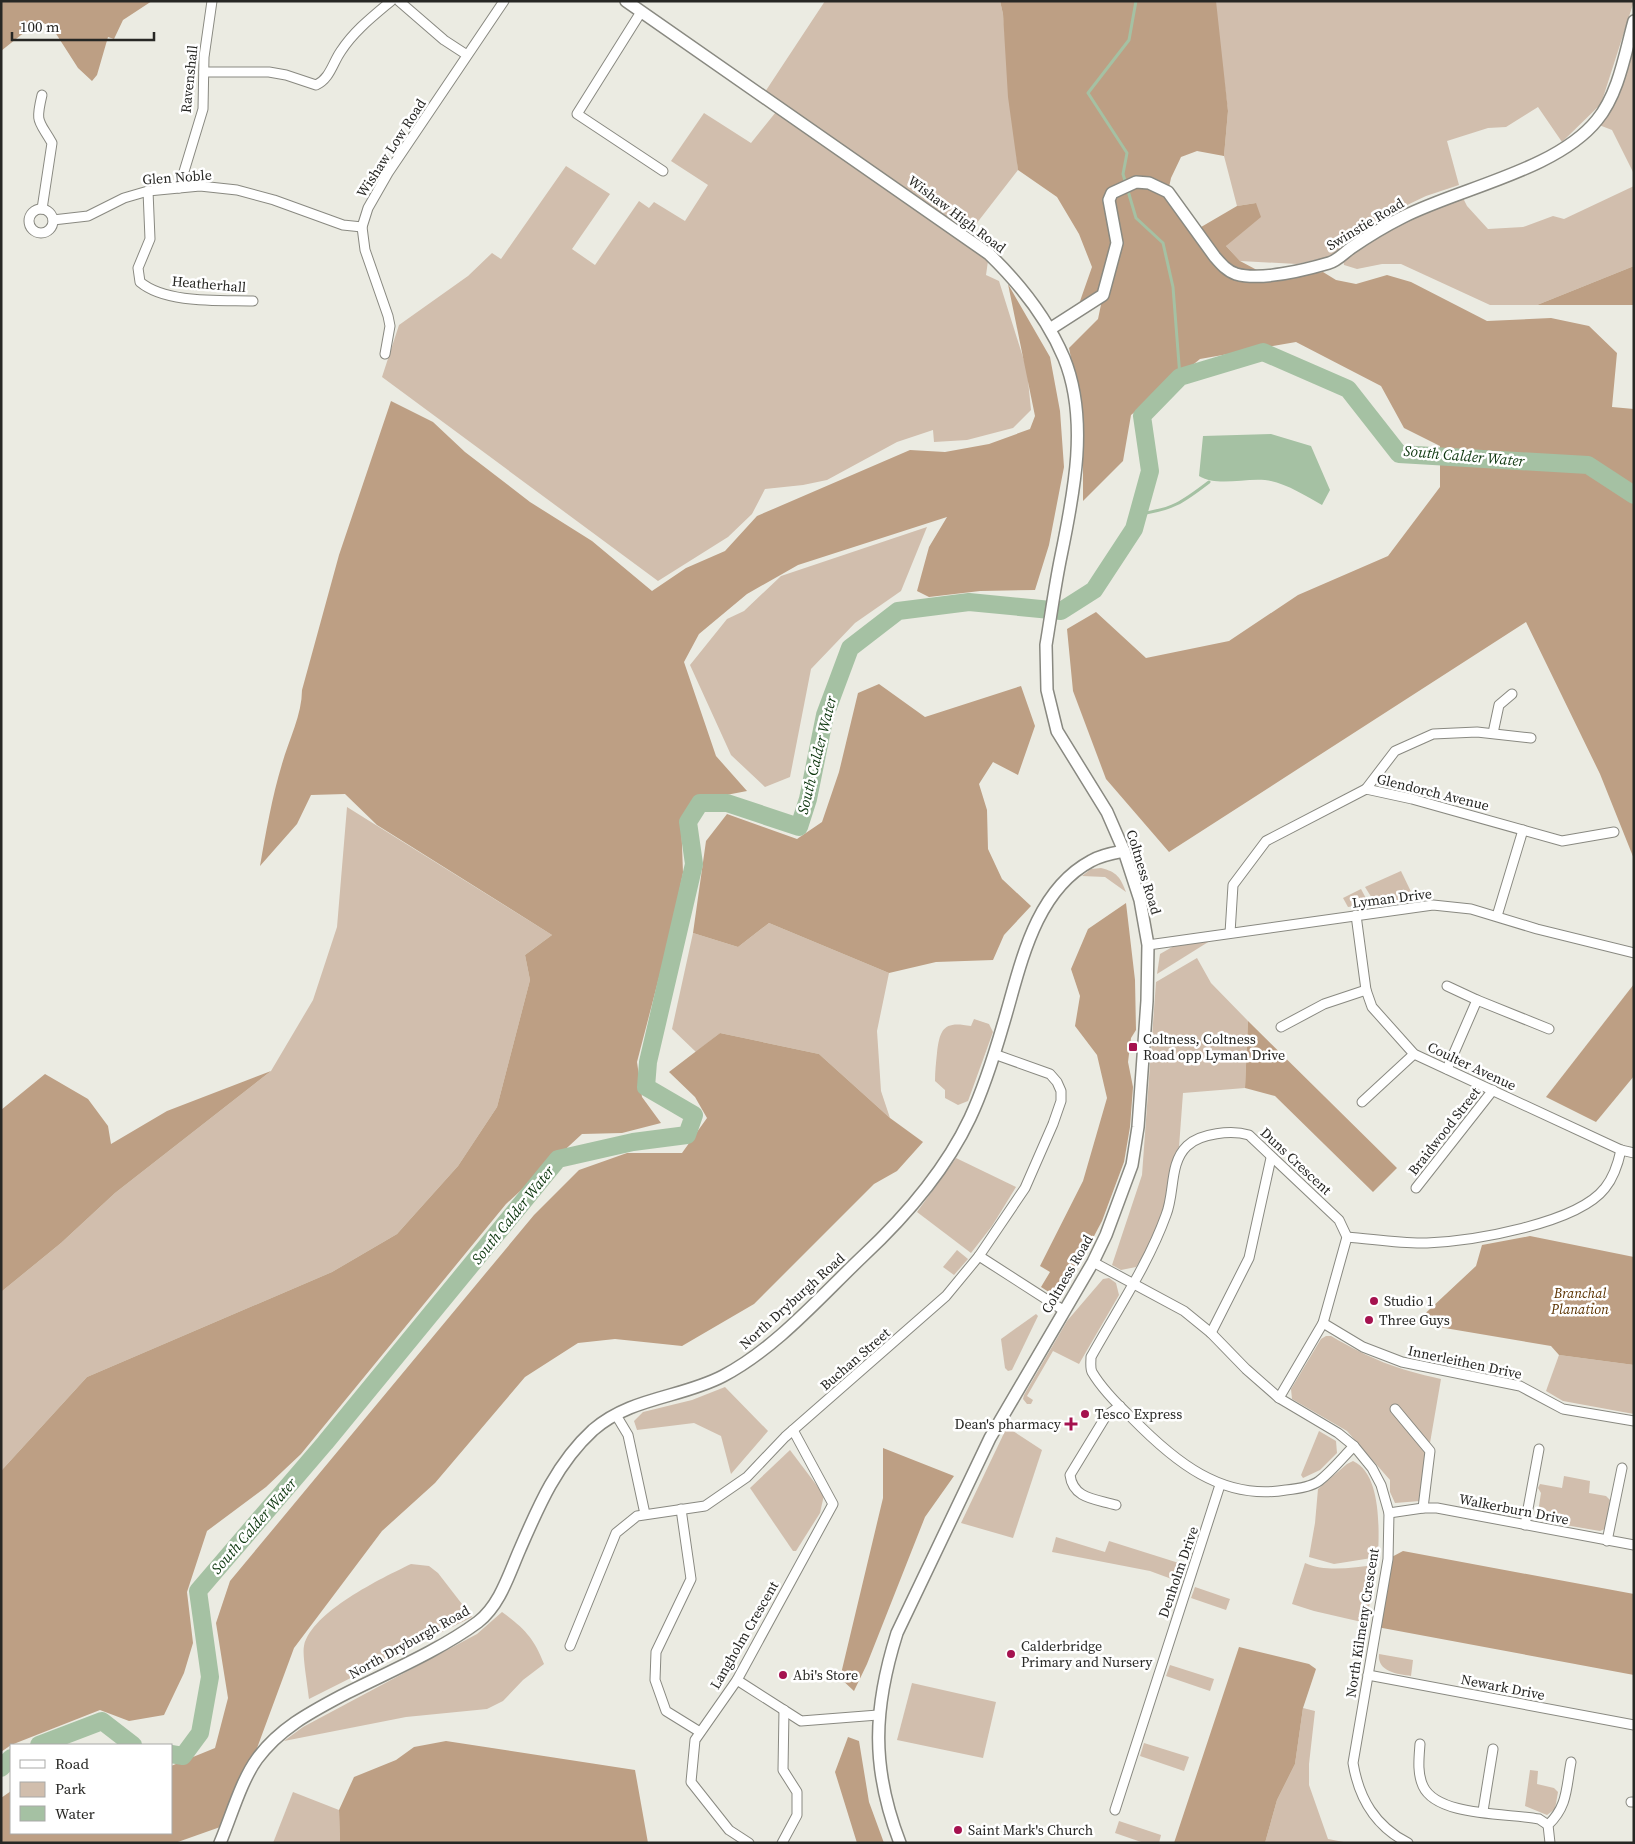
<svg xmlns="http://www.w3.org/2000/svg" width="1635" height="1844" font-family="'Source Serif 4',serif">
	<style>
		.green { fill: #d1bead }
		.forest { fill: #bd9f84 }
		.water { fill: #a5c1a3 }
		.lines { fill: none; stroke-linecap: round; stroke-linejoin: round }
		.stream { stroke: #a5c1a3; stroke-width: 3 }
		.river { stroke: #a5c1a3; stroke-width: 18 }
		.minor-casing { stroke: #898981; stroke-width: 11 }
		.tertiary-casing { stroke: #898981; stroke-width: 14 }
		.minor { stroke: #fff; stroke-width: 9 }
		.tertiary { stroke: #fff; stroke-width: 11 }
		.poi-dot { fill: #a5124f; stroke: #fff; stroke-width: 2 }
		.labels { text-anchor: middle; stroke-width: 5; stroke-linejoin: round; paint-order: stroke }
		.street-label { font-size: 14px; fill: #272724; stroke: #fff }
		.poi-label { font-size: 14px; fill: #272724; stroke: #fff; text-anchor: start }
		.park-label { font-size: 14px; font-style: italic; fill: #5c3301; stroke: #fff }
		.water-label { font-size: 15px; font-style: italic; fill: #0a340b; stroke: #fff }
	</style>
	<rect width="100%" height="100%" fill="#ebebe2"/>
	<g class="green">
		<polygon points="825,1 1000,1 1003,14 1018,170 966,237 989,254 986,275 999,281 1027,370 1031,410 1013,428 967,440 934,442 933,430 897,442 827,480 803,485 765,489 752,514 728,537 658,581 382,377 399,325 468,276 492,253 501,259 566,166 610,194 572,249 595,265 639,201 649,208 654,202 685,221 708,185 671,161 704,113 751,143 780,107 763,95"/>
		<polygon points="1216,1 1634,1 1601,104 1562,142 1538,107 1506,127 1488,128 1447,141 1459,185 1426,196 1380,218 1333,256 1297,264 1240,261 1226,246 1256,203 1237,206 1224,156 1228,111 1214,4"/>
		<path d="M1634,47v127l-22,-44 -13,-5c17,-23 27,-51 35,-78z"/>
		<polygon points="1634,186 1634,266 1537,305 1490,305 1401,264 1382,264 1357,269 1344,265 1343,259 1419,214 1463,198 1467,206 1488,229 1523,227 1553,216 1564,219"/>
		<polygon points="927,527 901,591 855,623 811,669 790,777 765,787 731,755 690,665 727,619 744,611 781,576"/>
		<polygon points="347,807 552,935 525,955 530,980 497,1107 458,1166 397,1234 332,1272 87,1377 1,1471 1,1292 61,1243 115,1193 271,1071 313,1000 337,927"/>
		<path d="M1101,868c16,4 19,9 25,24l-21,-15 -23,-1 9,-7z"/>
		<polygon points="1401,871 1414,898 1375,903 1365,887"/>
		<polygon points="1361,889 1369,904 1348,907 1343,898"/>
		<polygon points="769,923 889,973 877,1031 881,1091 890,1118 819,1054 720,1033 696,1052 672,1029 693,933 738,947"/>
		<polygon points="1213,939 1157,974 1160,954 1174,946"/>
		<polygon points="1197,958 1211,983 1248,1021 1245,1088 1183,1093 1179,1147 1175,1154 1163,1213 1152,1242 1136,1267 1121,1270 1112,1265 1142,1175 1156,982"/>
		<path d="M974,1019l15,5 4,8 -25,69 -10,4 -13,-7v-8l-10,-9c0,-9 1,-19 2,-28 3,-26 8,-32 34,-27z"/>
		<polygon points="956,1158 1016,1187 992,1226 971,1253 917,1212"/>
		<polygon points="957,1250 968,1259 954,1275 943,1267"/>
		<polygon points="1109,1278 1116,1283 1119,1295 1079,1364 1053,1351 1027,1396 1033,1400 1031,1404 1027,1404 1023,1399 1024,1395 1067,1321 1103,1279"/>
		<polygon points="1036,1314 1038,1316 1012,1370 1008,1371 1005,1368 1001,1339"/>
		<path d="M1326,1336h5c40,23 64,33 110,43l-21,122 -25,2 -5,-11v-12l-43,-49 -55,-32 -1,-10 30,-50z"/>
		<polygon points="1559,1355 1634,1365 1634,1414 1563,1401 1546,1391"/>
		<polygon points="725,1387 768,1431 731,1474 721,1436 694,1423 637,1430 634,1421 643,1412 692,1400"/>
		<polygon points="1007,1427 1042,1450 1013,1538 961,1523"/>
		<polygon points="1319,1431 1336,1441 1337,1453 1320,1470 1303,1478 1301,1475"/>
		<polygon points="790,1450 824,1495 820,1513 796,1551 793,1551 750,1488"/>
		<path d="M1353,1461c29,13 26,71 25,96l-44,7 -25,-7 6,-34 3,-34 29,-25z"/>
		<polygon points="1564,1476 1590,1481 1589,1493 1606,1496 1610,1500 1605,1529 1600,1531 1536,1520 1534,1516 1538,1512 1541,1493 1538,1488 1540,1484 1562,1488"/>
		<polygon points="1056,1537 1105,1552 1109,1541 1182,1564 1177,1581 1150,1571 1052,1552"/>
		<path d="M1305,1563c23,10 48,4 72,2l-11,58 -52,-12 -22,-7z"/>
		<path d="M411,1564l18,2 9,7 34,44 -163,82c-1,-12 -7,-44 -5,-53 7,-34 78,-68 107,-82z"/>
		<polygon points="1195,1587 1230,1599 1226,1610 1191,1598"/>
		<path d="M502,1612c22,16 32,26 42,52l-21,16 -20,21 -16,8 -81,8 -122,24 19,-14 174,-93z"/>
		<path d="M1379,1654l34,6 -2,16c-13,-2 -34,-4 -32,-22z"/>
		<polygon points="1170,1665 1214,1679 1210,1691 1166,1676"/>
		<polygon points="912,1683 996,1702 983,1758 897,1740"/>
		<polygon points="1303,1708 1315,1711 1309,1764 1309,1785 1328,1839 1349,1843 1265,1843 1277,1800 1295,1764"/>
		<polygon points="1144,1743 1189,1757 1184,1771 1140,1756"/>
		<polygon points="1530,1770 1538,1771 1537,1784 1554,1788 1558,1792 1555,1809 1547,1815 1525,1806"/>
		<polygon points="293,1792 339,1810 340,1843 273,1843"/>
		<polygon points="1119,1821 1161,1835 1159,1843 1144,1843 1115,1833"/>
	</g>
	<g class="forest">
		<polygon points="1,1 152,1 123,20 114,39 108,37 97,75 92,81 78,68 53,29 42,22 21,35 1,51"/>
		<polygon points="1000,1 1216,1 1228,111 1224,156 1197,151 1181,157 1171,178 1168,192 1196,230 1237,206 1256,203 1261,217 1226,246 1240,261 1274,279 1323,272 1336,280 1356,284 1387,275 1411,282 1487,321 1551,318 1589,326 1617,353 1612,407 1634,409 1634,859 1600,774 1526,622 1169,852 1106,779 1073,691 1067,629 1096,612 1146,658 1229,641 1298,595 1388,556 1440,487 1440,446 1404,428 1381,386 1296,342 1200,359 1131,415 1123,461 1083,501 1083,417 1069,348 1098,319 1103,295 1079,304 1092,267 1079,234 1057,197 1018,170 1008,97 1003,14"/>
		<polygon points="1634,266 1634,305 1537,305"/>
		<path d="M1008,284l42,73 10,54 4,56 -15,78 -14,45 -55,1 -51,6 -12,-6 12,-44 18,-30 -149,48 -51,29 -48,40 -15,28 32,94 31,35 -52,10 -14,17 2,55 -14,66 -32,123 5,35 19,26 -39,10 -40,1 -76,70 -205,250 -35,33 -59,44 -20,61 6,51 -9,30 -20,42 -35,6 -29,-11 -89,35 -10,7v-281l86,-94 245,-105 65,-38 61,-68 39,-59 33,-127 -5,-25 27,-20 -175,-110 -32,-31 -34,1 -14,29 -37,42c6,-34 12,-69 22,-102 7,-25 20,-49 20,-74l37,-135 52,-154 42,21 32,30 65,50 62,39 60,50 34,-23 39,-17 32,-35 153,-66 35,2 44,-8 41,-15 5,-13z"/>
		<polygon points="879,684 925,717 1021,686 1035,726 1018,775 993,762 979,784 987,810 988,849 1002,879 1031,906 1004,935 993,960 936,962 889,973 769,923 738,947 693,933 706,841 727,814 797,839 822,822 839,772 858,693"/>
		<polygon points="1126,903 1135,980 1136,1030 1131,1038 1128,1062 1133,1087 1130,1127 1124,1162 1102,1221 1084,1255 1052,1294 1041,1287 1050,1272 1040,1266 1083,1181 1107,1098 1097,1055 1075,1026 1080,996 1071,969 1088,929"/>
		<polygon points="1634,984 1634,1076 1596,1122 1546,1097"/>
		<polygon points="1248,1021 1397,1168 1373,1192 1275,1096 1245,1088"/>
		<polygon points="720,1033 819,1054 890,1118 923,1142 897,1171 874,1184 754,1304 682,1346 615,1339 578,1343 525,1377 435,1483 382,1531 294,1648 253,1759 223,1826 175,1843 1,1843 1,1798 11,1791 11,1833 171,1833 171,1766 215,1748 228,1698 216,1623 230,1581 534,1215 579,1170 627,1153 682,1153 707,1118 695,1097 669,1072"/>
		<polygon points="271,1071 115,1193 61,1243 1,1292 1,1110 45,1074 88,1099 108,1126 111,1144 167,1111"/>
		<polygon points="1530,1236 1634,1257 1634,1365 1559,1355 1551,1346 1415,1323 1476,1266 1482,1245"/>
		<polygon points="883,1448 954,1476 925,1517 867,1664 854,1691 840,1678 883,1498"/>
		<polygon points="1403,1551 1634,1594 1634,1675 1377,1627 1388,1559"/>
		<polygon points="1239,1647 1309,1664 1316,1669 1303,1708 1295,1764 1277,1800 1265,1843 1174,1843"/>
		<polygon points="848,1737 859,1741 869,1802 884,1843 857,1843 835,1772"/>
		<polygon points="446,1741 635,1770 648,1843 340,1843 339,1810 354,1777 396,1760 414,1747"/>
	</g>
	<path class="water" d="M1271,434l40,12 19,44 -8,15c-16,-9 -38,-23 -57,-25 -22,-2 -47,7 -66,-4l4,-40z"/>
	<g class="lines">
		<g class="stream">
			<polyline points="1136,1 1129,40 1088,93 1127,153 1123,174 1136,218 1163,243 1173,287 1180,377"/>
			<path d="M1138,514c34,-4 45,-12 71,-32"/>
		</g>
		<g class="river">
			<polyline points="39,1745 102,1721 133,1745"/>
			<polyline points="171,1754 183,1756 200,1733 210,1677 198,1591 325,1443 558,1159 633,1142 687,1135 694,1115 646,1087 648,1062 694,864 688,822 700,803 727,803 799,827 808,799 825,715 850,648 898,611 969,602 1061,611 1094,590 1134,529 1150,471 1142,416 1180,377 1263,352 1348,389 1399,454 1588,465 1634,495"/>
			<polyline points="1,1768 11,1758"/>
		</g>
		<g class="minor-casing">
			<g id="minor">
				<polyline points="399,1 444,40 467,55"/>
				<polyline points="641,12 577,114 663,171"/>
				<path d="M204,72h65l17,3 30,10c14,-6 17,-23 25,-34 13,-20 31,-34 50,-50"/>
				<path d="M42,95c-7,29 -3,25 10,48l-10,66"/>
				<polyline points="179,188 203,109 204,57 212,1"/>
				<path d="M148,191l2,48 -12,29 2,14c26,22 81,18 113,19"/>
				<circle cx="41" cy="221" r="12"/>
				<polyline points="53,220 88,216 124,198 148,191 200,186 237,190 274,200 343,225 362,227"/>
				<polyline points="385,354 390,326 388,316 365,250 362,227 368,208 388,173 504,1"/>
				<polyline points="1493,733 1499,705 1512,694"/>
				<polyline points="1366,789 1395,751 1433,734 1477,732 1531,738"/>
				<polyline points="1356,915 1366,990 1372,1007 1414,1054 1621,1150 1634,1153"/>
				<polyline points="1497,916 1523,830"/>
				<polyline points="1230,933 1233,885 1266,841 1366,789 1412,799 1562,841 1614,832"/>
				<polyline points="1148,945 1433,905 1471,909 1537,929 1634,953"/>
				<polyline points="1447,986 1477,1000"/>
				<polyline points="1281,1027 1324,1004 1366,990"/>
				<polyline points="1447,1069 1477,1000 1549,1029"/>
				<polyline points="1362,1102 1414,1054"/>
				<polyline points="1416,1188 1493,1090"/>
				<path d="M1347,1237c26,2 54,7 80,6 45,-2 150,-19 178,-55 9,-11 13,-24 16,-38"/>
				<polyline points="979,1256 1063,1310"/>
				<path d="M1093,1262l91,49 27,22 35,36 33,29 59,35 16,13 18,22 9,17 8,28 -1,46 -35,204c6,36 22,63 55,80"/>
				<polyline points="1323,1323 1363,1347 1402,1362 1520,1386 1563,1409 1634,1421"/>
				<polyline points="1211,1333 1249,1258 1271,1158"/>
				<path d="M1279,1398l44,-75 24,-86 -8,-17 -90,-85c-17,-5 -49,-2 -62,11 -18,17 -12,47 -21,69 -18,50 -49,95 -75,142 0,5 -1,11 1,15 10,17 26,33 40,46 42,43 90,83 154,72 10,-1 25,-3 33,-9 13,-10 24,-24 35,-35"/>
				<polyline points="1395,1409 1430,1451 1423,1508"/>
				<polyline points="616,1415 628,1435 645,1514"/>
				<path d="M1116,1505c-20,-6 -43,-6 -46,-30l36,-59 14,-10"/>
				<polyline points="681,1509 691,1579 656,1652 655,1680 666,1711 700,1732"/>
				<polyline points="1389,1513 1423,1508 1437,1508 1634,1545"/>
				<polyline points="1525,1525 1539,1449"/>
				<polyline points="1607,1541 1622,1468"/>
				<polyline points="570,1646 616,1533 637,1516 705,1506 747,1477 785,1437 946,1296 979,1256 1025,1188 1053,1124 1061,1101 1061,1091 1057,1082 1050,1074 994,1054"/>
				<polyline points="1368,1675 1634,1725"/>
				<polyline points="737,1680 801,1721 878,1715"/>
				<path d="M1420,1744c-1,14 -3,29 3,42 14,31 86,27 116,33l9,6"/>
				<polyline points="1631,1802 1634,1802"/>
				<polyline points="1115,1810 1220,1485"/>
				<polyline points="1483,1811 1493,1749"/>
				<polyline points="749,1843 729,1830 691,1782 695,1740 737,1680 833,1504 793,1430"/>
				<polyline points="782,1843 797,1815 797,1792 783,1770 784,1710"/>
				<path d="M1550,1843l-2,-18c20,-19 18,-37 23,-63"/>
			</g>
		</g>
		<g class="tertiary-casing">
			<g id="tertiary">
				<path d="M626,1l363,253c30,29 58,64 75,104 25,61 10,135 -3,198 -6,29 -10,59 -15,89l1,45 10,41 50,81 17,39 16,49 8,45 -1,56 -9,126 -6,38 -26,70 -13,27 -103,176 -93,195c-24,76 -26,135 3,210"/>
				<path d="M1050,329l53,-34 14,-52 -8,-43 3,-7 24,-11 13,1 19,9 47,65c6,7 12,14 21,17 24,7 69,-4 93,-11 8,-2 15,-10 22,-15 16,-11 34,-22 52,-31 57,-29 154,-47 194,-97 22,-27 28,-67 37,-99"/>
				<path d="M220,1843c11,-26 21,-62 37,-84 22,-30 52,-46 84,-63 43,-22 98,-45 137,-74 22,-17 31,-48 42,-73 19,-44 37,-86 73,-119 38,-33 88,-32 130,-54 53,-28 96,-78 139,-119 43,-40 83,-86 108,-139 14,-30 24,-62 33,-93 17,-56 30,-133 88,-164 10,-6 22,-8 33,-10"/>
			</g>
		</g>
		<use href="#minor" class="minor"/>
		<use href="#tertiary" class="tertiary"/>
	</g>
	<g class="poi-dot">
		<rect x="1128" y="1042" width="10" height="10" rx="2.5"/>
		<circle cx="1374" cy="1301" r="5"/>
		<circle cx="1369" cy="1320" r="5"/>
		<circle cx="1085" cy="1414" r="5"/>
		<path d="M1068.5 1416.5h5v5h5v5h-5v5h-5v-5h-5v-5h5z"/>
		<circle cx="1011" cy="1654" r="5"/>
		<circle cx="783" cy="1675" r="5"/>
		<circle cx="958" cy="1830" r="5"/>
	</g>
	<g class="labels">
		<g class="street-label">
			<text transform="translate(189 79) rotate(-84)" y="5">Ravenshall</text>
			<text transform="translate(391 148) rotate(-57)" y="5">Wishaw Low Road</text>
			<text transform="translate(177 177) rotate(-4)" y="5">Glen Noble</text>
			<text transform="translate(957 214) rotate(37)" y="5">Wishaw High Road</text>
			<text transform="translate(1365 224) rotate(-31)" y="5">Swinstie Road</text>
			<text transform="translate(209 284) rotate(5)" y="5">Heatherhall</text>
			<text transform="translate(1433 792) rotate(14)" y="5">Glendorch Avenue</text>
			<text transform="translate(1144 872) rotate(73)" y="5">Coltness Road</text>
			<text transform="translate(1392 898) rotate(-7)" y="5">Lyman Drive</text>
			<text transform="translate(1472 1066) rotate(25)" y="5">Coulter Avenue</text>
			<text transform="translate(1444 1131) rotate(-52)" y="5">Braidwood Street</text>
			<text transform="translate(1296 1161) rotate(43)" y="5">Duns Crescent</text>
			<text transform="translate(1067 1274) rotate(-60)" y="5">Coltness Road</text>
			<text transform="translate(792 1301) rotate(-42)" y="5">North Dryburgh Road</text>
			<text transform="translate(855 1359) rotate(-41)" y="5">Buchan Street</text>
			<text transform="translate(1465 1362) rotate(12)" y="5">Innerleithen Drive</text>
			<text transform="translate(1514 1509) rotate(11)" y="5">Walkerburn Drive</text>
			<text transform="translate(1178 1572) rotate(-71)" y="5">Denholm Drive</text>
			<text transform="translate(1362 1623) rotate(-81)" y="5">North Kilmeny Crescent</text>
			<text transform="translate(744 1635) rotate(-60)" y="5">Langholm Crescent</text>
			<text transform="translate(409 1642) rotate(-29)" y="5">North Dryburgh Road</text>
			<text transform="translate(1503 1687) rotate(11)" y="5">Newark Drive</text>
		</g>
		<g class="poi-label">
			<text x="1143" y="1044">Coltness, Coltness<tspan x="1143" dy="16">Road opp Lyman Drive</tspan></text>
			<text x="1384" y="1306">Studio 1</text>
			<text x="1379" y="1325">Three Guys</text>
			<text x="1095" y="1419">Tesco Express</text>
			<text x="1061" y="1429" text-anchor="end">Dean's pharmacy</text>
			<text x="1021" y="1651">Calderbridge<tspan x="1021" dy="16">Primary and Nursery</tspan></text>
			<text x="793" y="1680">Abi's Store</text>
			<text x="968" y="1835">Saint Mark's Church</text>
		</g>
		<g class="park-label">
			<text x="1580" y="1298">Branchal<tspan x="1580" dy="16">Planation</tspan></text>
		</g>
		<g class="water-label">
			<text transform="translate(1464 456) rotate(5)" y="5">South Calder Water</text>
			<text transform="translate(817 755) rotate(-76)" y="5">South Calder Water</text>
			<text transform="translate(513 1215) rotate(-51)" y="5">South Calder Water</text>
			<text transform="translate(254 1526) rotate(-49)" y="5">South Calder Water</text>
		</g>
	</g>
	<rect width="1635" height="1844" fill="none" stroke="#272724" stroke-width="5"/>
	<rect x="10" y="1744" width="162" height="90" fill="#ffffff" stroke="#a9a9a7"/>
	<rect x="20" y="1760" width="25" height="8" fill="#ffffff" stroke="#a9a9a7"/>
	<text x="55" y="1769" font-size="15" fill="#272724">Road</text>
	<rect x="20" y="1782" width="25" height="15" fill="#d1bead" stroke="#a9a9a7"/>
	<text x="55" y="1794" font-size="15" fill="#272724">Park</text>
	<rect x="20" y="1806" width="25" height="15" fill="#a5c1a3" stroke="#a9a9a7"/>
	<text x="55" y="1819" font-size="15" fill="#272724">Water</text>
	<path d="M12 32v8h142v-8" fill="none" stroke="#272724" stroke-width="2.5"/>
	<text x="20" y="32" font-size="15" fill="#272724" stroke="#ffffff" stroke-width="4" paint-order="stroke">100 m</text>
</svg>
